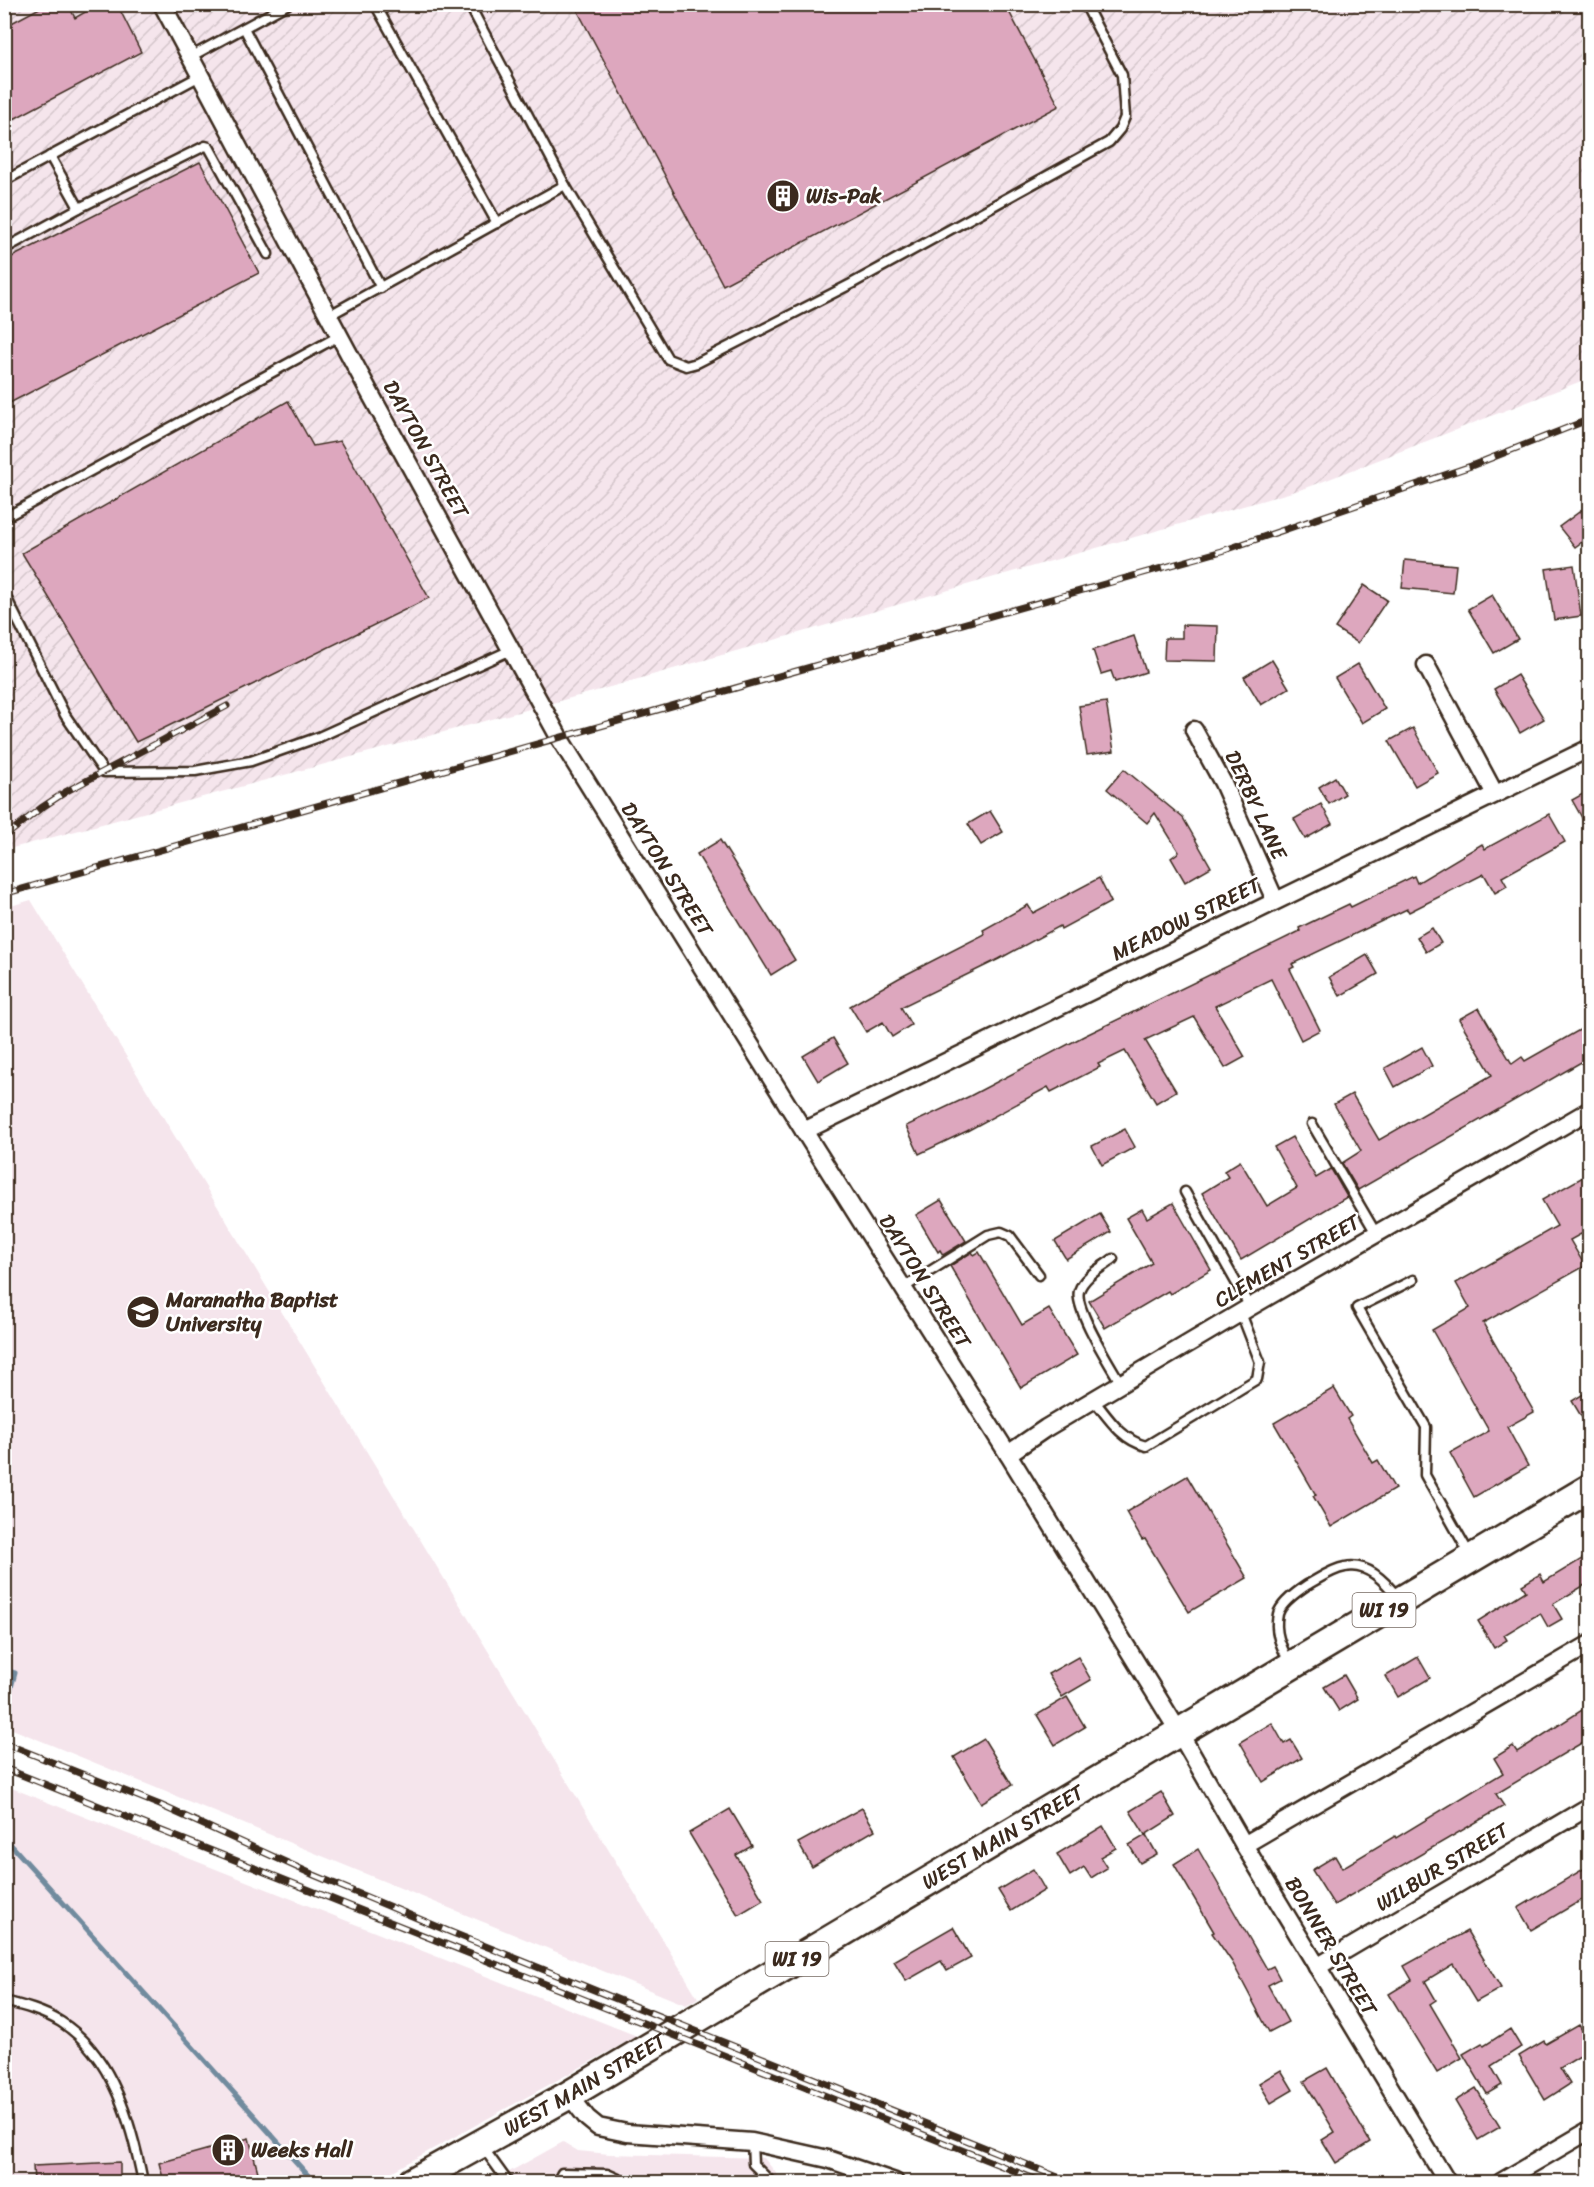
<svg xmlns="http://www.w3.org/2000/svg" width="1594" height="2187" font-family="Sriracha,sans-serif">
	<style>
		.built { fill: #f5e5ec }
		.industrial { fill: url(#industrial-furrows) }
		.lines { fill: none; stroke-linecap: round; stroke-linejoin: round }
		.stream { stroke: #718b9e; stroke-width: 5 }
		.building { fill: #dda7be; stroke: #3b2a1e; stroke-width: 1.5 }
		.lane-casing { stroke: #3b2a1e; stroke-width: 13 }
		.street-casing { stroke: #3b2a1e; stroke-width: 21 }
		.primary-casing { stroke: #3b2a1e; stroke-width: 32 }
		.lane { stroke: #fff; stroke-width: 8 }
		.street { stroke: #fff; stroke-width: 16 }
		.primary { stroke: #fff; stroke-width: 27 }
		.rail-casing { stroke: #3b2a1e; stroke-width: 7 }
		.rail { stroke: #fff; stroke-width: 4.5; stroke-dasharray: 14; stroke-linecap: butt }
		.labels { text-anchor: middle; stroke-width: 5; stroke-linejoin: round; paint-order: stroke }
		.shield { fill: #fff; stroke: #766a62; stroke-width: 1.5 }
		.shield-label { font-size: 20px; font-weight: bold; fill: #3b2a1e }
		.poi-label { font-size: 21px; font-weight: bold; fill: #3b2a1e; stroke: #fff; text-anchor: start }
		.street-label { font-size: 21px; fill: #3b2a1e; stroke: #fff }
	</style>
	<defs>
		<pattern id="industrial-furrows" width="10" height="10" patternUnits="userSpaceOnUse" patternTransform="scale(1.5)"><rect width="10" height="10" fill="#f5e5ec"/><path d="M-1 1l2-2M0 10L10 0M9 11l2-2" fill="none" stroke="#d3c5ca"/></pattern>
	</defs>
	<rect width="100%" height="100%" fill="#fff"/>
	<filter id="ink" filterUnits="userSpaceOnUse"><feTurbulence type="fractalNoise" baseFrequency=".0167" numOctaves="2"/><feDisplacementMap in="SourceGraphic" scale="12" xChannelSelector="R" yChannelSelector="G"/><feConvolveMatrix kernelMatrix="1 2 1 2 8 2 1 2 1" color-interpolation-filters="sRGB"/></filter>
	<g filter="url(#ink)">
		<g class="built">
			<polygon points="31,900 527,1715 698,1998 686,2005 5,1726 4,908"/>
			<polygon points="4,1785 637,2036 373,2182 5,2182"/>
			<polygon points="563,2142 578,2151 609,2154 764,2158 783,2182 491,2182"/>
		</g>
		<polygon class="industrial" points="5,5 1589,5 1589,378 1306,488 589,693 5,850"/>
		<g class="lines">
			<g class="stream">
				<polyline points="4,1670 15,1673 5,1709"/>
				<polyline points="4,1837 314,2182"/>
			</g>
		</g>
		<g class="building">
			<polygon points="47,4 68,4 75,18 99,4 117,4 141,52 10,121 4,111 4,27"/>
			<polygon points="574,4 1005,4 1059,106 723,285"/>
			<polygon points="200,162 259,273 4,406 4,261"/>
			<polygon points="288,401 313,446 340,441 429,598 136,742 22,553"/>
			<polygon points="1590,504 1590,536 1575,547 1559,527"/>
			<polygon points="1405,560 1456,565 1453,593 1402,588"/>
			<polygon points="1574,565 1581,616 1554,620 1546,569"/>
			<polygon points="1364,585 1387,600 1358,643 1335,628"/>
			<polygon points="1492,595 1518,639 1494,653 1468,609"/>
			<polygon points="1182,625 1218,626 1217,661 1164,660 1165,638 1182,638"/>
			<polygon points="1134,636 1146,672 1115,682 1111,671 1101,674 1093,650"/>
			<polygon points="1272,660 1289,688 1261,705 1244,677"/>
			<polygon points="1358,664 1385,709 1362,723 1335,678"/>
			<polygon points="1517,675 1544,719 1520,733 1494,689"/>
			<polygon points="1106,702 1114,751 1087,755 1079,706"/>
			<polygon points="1413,728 1438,773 1415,786 1389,741"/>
			<polygon points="1124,769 1183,818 1211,867 1185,882 1171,858 1179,852 1155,813 1147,823 1107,789"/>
			<polygon points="1335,777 1345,794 1329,804 1319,787"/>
			<polygon points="1590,790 1590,832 1572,800"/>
			<polygon points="1321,804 1332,824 1305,839 1294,819"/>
			<polygon points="990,811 1003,832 981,845 968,824"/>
			<polygon points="1549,814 1565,842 1502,877 1507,886 1495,893 1484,874 1409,912 1407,909 1292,964 1294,967 1290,969 1320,1030 1301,1040 1271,979 1215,1006 1245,1057 1225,1068 1194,1017 1145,1040 1176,1091 1156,1103 1125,1051 1098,1064 1100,1067 1051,1092 1048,1087 967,1131 919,1154 906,1126 970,1096 1084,1036 1300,931 1299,928 1349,904 1351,907 1414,876 1417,883 1482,844 1485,849"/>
			<polygon points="720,840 795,960 771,975 697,854"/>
			<polygon points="1099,878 1111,902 1061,929 1060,926 999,959 901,1007 911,1025 892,1037 883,1022 866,1032 850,1006 899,978 985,934 983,930 1028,905 1033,913"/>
			<polygon points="1432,928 1441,943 1426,952 1417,937"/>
			<polygon points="1367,955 1378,974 1340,996 1329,977"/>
			<polygon points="1479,1008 1512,1064 1522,1057 1525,1061 1590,1024 1590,1057 1358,1190 1342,1163 1361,1151 1334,1104 1352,1094 1379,1140 1492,1075 1459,1019"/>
			<polygon points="833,1038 848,1063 818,1081 803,1056"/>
			<polygon points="1422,1047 1432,1066 1395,1087 1385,1068"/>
			<polygon points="1125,1129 1135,1147 1102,1165 1092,1146"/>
			<polygon points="1292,1137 1316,1178 1331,1169 1347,1197 1241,1260 1202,1193 1228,1177 1224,1171 1240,1161 1267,1206 1297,1188 1274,1147"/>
			<polygon points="1590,1173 1590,1229 1570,1240 1585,1266 1483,1323 1534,1412 1507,1427 1528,1466 1474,1497 1450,1453 1489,1431 1432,1330 1470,1308 1456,1283 1557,1226 1542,1200"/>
			<polygon points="941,1200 966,1241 943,1255 940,1250 938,1252 916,1215"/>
			<polygon points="1173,1203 1211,1270 1170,1294 1168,1291 1105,1328 1089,1301 1152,1263 1126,1218 1142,1209 1147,1218"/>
			<polygon points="1100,1214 1111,1232 1066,1259 1055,1241"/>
			<polygon points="972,1252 974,1255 979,1252 1022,1325 1049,1309 1077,1355 1021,1388 950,1266"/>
			<polygon points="1334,1388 1351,1416 1347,1419 1373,1463 1378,1460 1395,1489 1331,1527 1313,1496 1316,1495 1274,1423"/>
			<polygon points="1590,1390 1590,1431 1572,1401"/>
			<polygon points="1187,1476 1247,1578 1189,1612 1145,1539 1142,1540 1126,1512"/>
			<polygon points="1590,1554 1590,1582 1553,1604 1562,1619 1548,1627 1540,1613 1504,1635 1507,1640 1494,1648 1478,1621 1526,1591 1522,1585 1540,1574 1544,1582"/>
			<polygon points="1078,1657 1091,1680 1062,1697 1048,1674"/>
			<polygon points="1418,1657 1430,1678 1398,1697 1386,1676"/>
			<polygon points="1344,1675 1358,1699 1339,1711 1324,1687"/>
			<polygon points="1067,1697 1085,1727 1055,1745 1037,1715"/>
			<polygon points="1582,1710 1590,1723 1590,1738 1496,1794 1504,1806 1334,1905 1312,1870 1335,1856 1342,1868 1395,1836 1396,1838 1503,1773 1494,1758 1513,1746 1517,1752"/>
			<polygon points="1272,1723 1284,1744 1291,1740 1302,1758 1263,1782 1240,1742"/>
			<polygon points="984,1739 1012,1785 981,1803 954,1757"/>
			<polygon points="1161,1792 1175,1816 1145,1835 1130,1811"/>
			<polygon points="862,1808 875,1830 812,1867 798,1843"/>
			<polygon points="730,1809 752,1846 736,1855 763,1900 738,1915 689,1833"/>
			<polygon points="1103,1826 1116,1848 1100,1857 1107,1868 1091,1878 1084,1867 1070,1876 1057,1854"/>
			<polygon points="1146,1835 1157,1854 1140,1863 1129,1845"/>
			<polygon points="1198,1849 1267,1969 1273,1966 1280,1979 1268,1985 1288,2022 1269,2032 1232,1962 1212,1933 1214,1932 1174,1864"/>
			<polygon points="1590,1865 1590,1895 1531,1930 1518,1908"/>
			<polygon points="1033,1869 1045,1890 1011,1911 998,1890"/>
			<polygon points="953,1927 971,1958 947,1971 941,1961 906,1981 894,1961"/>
			<polygon points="1467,1931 1501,1988 1476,2002 1453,1964 1425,1981 1436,2000 1430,2004 1462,2058 1437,2073 1389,1994 1412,1980 1404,1966"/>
			<polygon points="1579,2025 1590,2043 1590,2050 1560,2068 1570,2084 1545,2100 1519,2056 1544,2041 1546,2044"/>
			<polygon points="1510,2029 1521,2047 1491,2066 1502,2085 1487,2094 1463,2054 1482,2043 1484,2046"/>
			<polygon points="1327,2068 1370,2142 1336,2163 1322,2140 1335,2132 1304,2081"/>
			<polygon points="1281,2070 1293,2090 1271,2103 1259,2083"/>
			<polygon points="1476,2088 1500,2127 1478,2140 1455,2101"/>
			<polygon points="249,2138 259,2176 234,2182 164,2182 159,2163"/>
			<polygon points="120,2162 120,2182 34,2182 33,2166"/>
		</g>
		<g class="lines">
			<g class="lane-casing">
				<g id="lane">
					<polyline points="375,4 497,223"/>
					<polyline points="244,28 381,288"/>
					<polyline points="190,57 288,4"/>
					<polyline points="4,181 200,76"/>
					<polyline points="565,185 668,359 686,366 697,363 851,284 1109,142 1120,129 1125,117 1122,75 1085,4"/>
					<polyline points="79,208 205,146 209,147 268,254"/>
					<polyline points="4,249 79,208 50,156"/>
					<polyline points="328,316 565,185 469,4"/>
					<polyline points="4,518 339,336"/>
					<polyline points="4,593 65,715 104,772 195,771 251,761 319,737 511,650"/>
					<polyline points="1312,1124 1377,1235"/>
					<polyline points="1185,1192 1250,1307"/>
					<path d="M1113,1259c-12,9 -29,17 -34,32 -5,18 32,75 42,93"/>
					<polyline points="1413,1280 1357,1308 1426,1427 1425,1475 1470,1555"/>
					<polyline points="903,1288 988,1235 1001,1232 1010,1236 1039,1275"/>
					<path d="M1094,1400c15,19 28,40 52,46l111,-67 3,-17 -19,-49"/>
					<path d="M1289,1662c-8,-16 -15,-30 -11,-48 3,-11 20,-23 29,-29 11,-6 25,-16 38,-18 22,-5 41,15 53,31"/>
					<path d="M4,2001c20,5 39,10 57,21 52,33 71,104 82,160"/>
					<polyline points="752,2142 753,2164 771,2182"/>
					<polyline points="482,2146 508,2182"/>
					<polyline points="557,2182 562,2173 607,2174 625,2182"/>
				</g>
			</g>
			<g class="street-casing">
				<g id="street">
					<polyline points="162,4 371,395 560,739 804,1131 1008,1454 1179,1732 1244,1845 1447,2182"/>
					<polyline points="1426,665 1495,794"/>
					<polyline points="1194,730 1223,783 1275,900"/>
					<polyline points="804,1131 1590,748"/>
					<polyline points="1008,1454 1046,1428 1250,1307 1590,1110"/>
					<polyline points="1244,1845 1590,1644"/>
					<polyline points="1317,1967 1590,1806"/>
					<polyline points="569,2095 587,2118 598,2127 627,2133 752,2142 828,2159 895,2182"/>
					<polyline points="1501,2182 1590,2130"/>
				</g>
			</g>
			<g class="primary-casing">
				<g id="primary">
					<path id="s1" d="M412,2182l155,-86 1023,-608"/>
				</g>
			</g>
			<use href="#lane" class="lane"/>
			<use href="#street" class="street"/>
			<use href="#primary" class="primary"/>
			<g class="rail-casing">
				<g id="rail">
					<polyline points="4,837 41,808 67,791 227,706"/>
					<polyline points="4,894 1222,551 1471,466 1590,419"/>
					<polyline points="4,1743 160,1805 314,1875 448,1931 1070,2182"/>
					<polyline points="4,1768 1042,2182"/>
				</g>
			</g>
			<use href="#rail" class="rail"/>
		</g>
	</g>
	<defs>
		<g id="building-disc" transform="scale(1.725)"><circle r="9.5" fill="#3b2a1e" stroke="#fff"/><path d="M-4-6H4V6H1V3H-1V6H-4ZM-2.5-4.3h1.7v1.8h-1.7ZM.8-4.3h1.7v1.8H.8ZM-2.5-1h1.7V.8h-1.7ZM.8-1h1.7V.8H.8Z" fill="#fff"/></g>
		<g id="university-disc" transform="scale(1.725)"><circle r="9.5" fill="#3b2a1e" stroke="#fff"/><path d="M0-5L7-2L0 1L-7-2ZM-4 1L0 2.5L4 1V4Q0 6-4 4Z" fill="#fff"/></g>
	</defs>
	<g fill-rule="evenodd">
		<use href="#building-disc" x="783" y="196"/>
		<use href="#university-disc" x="143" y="1312"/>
		<use href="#building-disc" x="228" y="2150"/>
	</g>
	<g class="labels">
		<g class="shield">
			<rect x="1352.5" y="1593" width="63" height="34" rx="4.5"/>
			<rect x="765.5" y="1942" width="63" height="34" rx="4.5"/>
		</g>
		<g class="shield-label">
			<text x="1384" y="1617">WI 19</text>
			<text x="797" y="1966">WI 19</text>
		</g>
		<g class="poi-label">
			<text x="806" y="203">Wis-Pak</text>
			<text x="166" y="1307">Maranatha Baptist<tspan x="166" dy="24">University</tspan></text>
			<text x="251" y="2157">Weeks Hall</text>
		</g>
		<g class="street-label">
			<text transform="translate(426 449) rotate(61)" y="7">DAYTON STREET</text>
			<text transform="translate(1256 805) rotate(65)" y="7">DERBY LANE</text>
			<text transform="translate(667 869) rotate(58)" y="7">DAYTON STREET</text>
			<text transform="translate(1186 919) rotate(-26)" y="7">MEADOW STREET</text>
			<text transform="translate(1287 1261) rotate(-30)" y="7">CLEMENT STREET</text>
			<text transform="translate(925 1281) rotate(58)" y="7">DAYTON STREET</text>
			<text dy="7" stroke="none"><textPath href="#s1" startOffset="684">WEST MAIN STREET</textPath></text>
			<text transform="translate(1442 1867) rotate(-31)" y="7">WILBUR STREET</text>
			<text transform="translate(1331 1946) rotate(59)" y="7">BONNER STREET</text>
			<text dy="7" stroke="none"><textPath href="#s1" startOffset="198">WEST MAIN STREET</textPath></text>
		</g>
	</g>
	<rect width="1594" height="2187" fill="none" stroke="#fff" stroke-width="24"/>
	<rect x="12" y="12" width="1570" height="2163" fill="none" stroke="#3b2a1e" stroke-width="2" filter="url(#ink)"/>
</svg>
